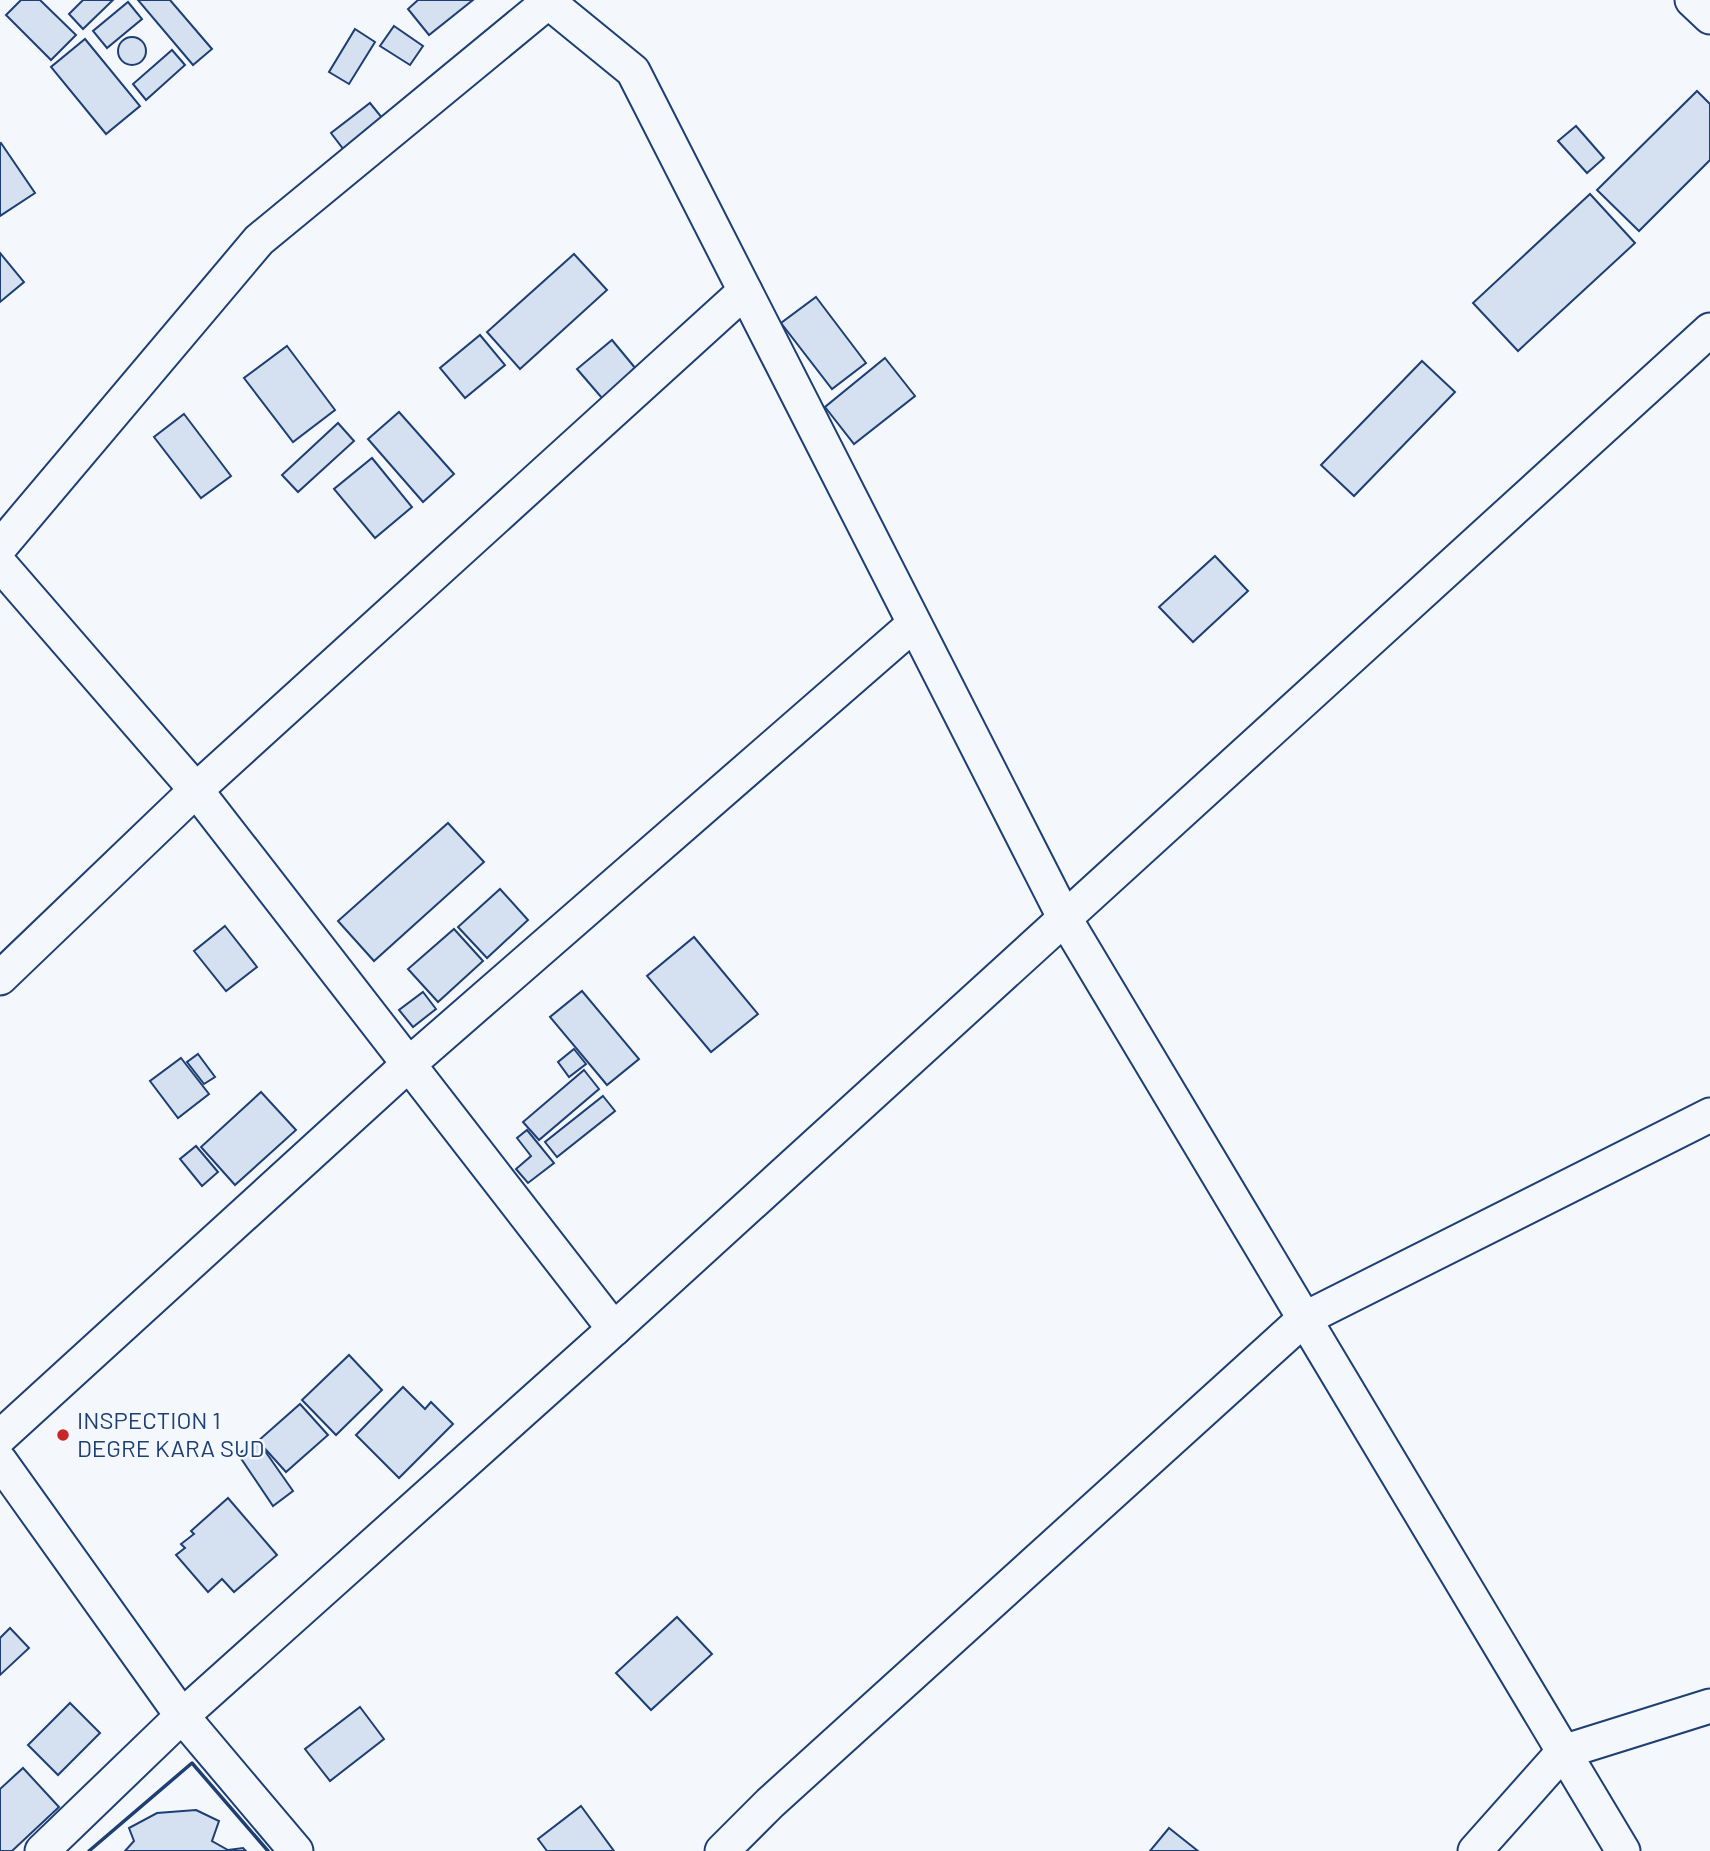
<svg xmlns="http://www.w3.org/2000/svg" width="1710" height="1851" font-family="Barlow,sans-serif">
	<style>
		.building { fill: #d5e0f0; stroke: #1d3f73; stroke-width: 2 }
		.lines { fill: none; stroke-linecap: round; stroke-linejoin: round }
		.street-casing { stroke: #1d3f73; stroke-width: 37 }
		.street { stroke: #f4f7fb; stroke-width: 33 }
		.wall { stroke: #1d3f73; stroke-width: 3.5 }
		.poi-dot { fill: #c62828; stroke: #f4f7fb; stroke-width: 2.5 }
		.labels { text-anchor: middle; stroke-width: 5; stroke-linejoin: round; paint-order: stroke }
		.poi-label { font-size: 24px; fill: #1d3f73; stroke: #f4f7fb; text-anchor: start }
	</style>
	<rect width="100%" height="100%" fill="#f4f7fb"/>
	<g class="building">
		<polygon points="21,0 40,0 76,35 51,60 6,15"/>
		<polygon points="83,0 113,0 83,29 69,14"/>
		<polygon points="138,0 170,0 212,49 193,65"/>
		<polygon points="418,0 473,0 429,35 408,9"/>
		<polygon points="128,2 142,19 107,48 93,31"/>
		<polygon points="394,26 423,46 410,65 380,46"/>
		<polygon points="355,29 375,42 349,84 329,72"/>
		<circle cx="132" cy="51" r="14"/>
		<polygon points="85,39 140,106 106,134 51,67"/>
		<polygon points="172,50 185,65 146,100 133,84"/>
		<polygon points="1697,91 1710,104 1710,160 1639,231 1597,190"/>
		<polygon points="370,103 383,119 344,150 331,133"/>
		<polygon points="1576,126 1604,158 1587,173 1558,141"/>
		<polygon points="1,143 35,193 0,216 0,144"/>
		<polygon points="1590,194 1635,243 1518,351 1473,303"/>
		<polygon points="0,253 24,282 0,302"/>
		<polygon points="574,254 607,290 520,369 487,332"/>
		<polygon points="816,297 866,363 832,389 781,323"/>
		<polygon points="480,335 505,365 465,398 440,368"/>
		<polygon points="612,340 636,369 602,398 577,369"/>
		<polygon points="287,346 335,410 293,442 244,378"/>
		<polygon points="885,358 915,396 854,444 825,407"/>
		<polygon points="1422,361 1455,392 1354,496 1321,465"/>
		<polygon points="399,412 454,474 423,502 368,439"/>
		<polygon points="184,414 231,476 201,498 154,437"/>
		<polygon points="338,423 354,441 298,492 282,475"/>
		<polygon points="372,458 412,507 375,538 334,489"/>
		<polygon points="1215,556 1248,591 1193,642 1159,607"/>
		<polygon points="448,823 484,862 374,961 338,921"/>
		<polygon points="500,889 528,920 487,958 458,927"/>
		<polygon points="225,926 257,967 226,991 194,951"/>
		<polygon points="454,929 483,961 438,1002 408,969"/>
		<polygon points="694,937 758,1014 711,1052 647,976"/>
		<polygon points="582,991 639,1059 607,1085 550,1017"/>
		<polygon points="423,992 436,1009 413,1027 399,1010"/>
		<polygon points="574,1049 586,1064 569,1077 558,1062"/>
		<polygon points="198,1054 215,1077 204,1084 187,1062"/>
		<polygon points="181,1058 209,1094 178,1118 150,1081"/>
		<polygon points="584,1070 599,1089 539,1140 523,1122"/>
		<polygon points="261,1092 296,1130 235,1185 201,1147"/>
		<polygon points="603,1096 615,1111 557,1157 545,1142"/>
		<polygon points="527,1130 554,1163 528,1183 516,1169 531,1156 517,1138"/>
		<polygon points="196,1146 218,1172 202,1186 180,1159"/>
		<polygon points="349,1355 382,1390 336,1435 302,1400"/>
		<polygon points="403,1387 425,1409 431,1402 453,1424 399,1478 356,1435"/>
		<polygon points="300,1404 328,1435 286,1472 258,1441"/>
		<polygon points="258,1441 293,1491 273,1506 238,1454"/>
		<polygon points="228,1498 277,1555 234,1592 222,1579 208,1592 176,1555 185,1548 181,1544 194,1534 191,1531"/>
		<polygon points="677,1617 712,1654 651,1710 616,1673"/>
		<polygon points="10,1628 29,1648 0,1675 0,1638"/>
		<polygon points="70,1703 100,1733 58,1775 28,1745"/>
		<polygon points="360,1707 384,1739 330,1781 305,1749"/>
		<polygon points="23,1768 59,1807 12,1851 0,1851 0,1789"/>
		<polygon points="581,1806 614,1851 547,1851 538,1839"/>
		<polygon points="196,1810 219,1821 212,1841 228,1850 243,1848 246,1851 125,1851 134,1841 129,1828 157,1813"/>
		<polygon points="1169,1828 1198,1851 1150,1851"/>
	</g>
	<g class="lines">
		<g class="street-casing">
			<g id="street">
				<polyline points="546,0 633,71 1064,917 1623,1851"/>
				<polyline points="1692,0 1710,17"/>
				<polyline points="0,547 259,240 548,2"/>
				<polyline points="0,564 196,790 614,1329"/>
				<polyline points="0,978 196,790 745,291"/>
				<polyline points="0,1437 409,1064 914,624"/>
				<polyline points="0,1461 182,1716 296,1851"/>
				<polyline points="42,1851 182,1716 614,1329 1710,330"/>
				<polyline points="722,1851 770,1803 1304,1319 1710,1115"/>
				<polyline points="1475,1851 1563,1752 1710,1706"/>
			</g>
		</g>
		<use href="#street" class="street"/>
		<polyline class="wall" points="89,1851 192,1763 268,1851"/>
	</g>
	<circle class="poi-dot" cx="63" cy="1435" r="7"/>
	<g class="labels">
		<g class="poi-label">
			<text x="77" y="1429">INSPECTION 1<tspan x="77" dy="28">DEGRE KARA SUD</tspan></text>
		</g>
	</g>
</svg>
